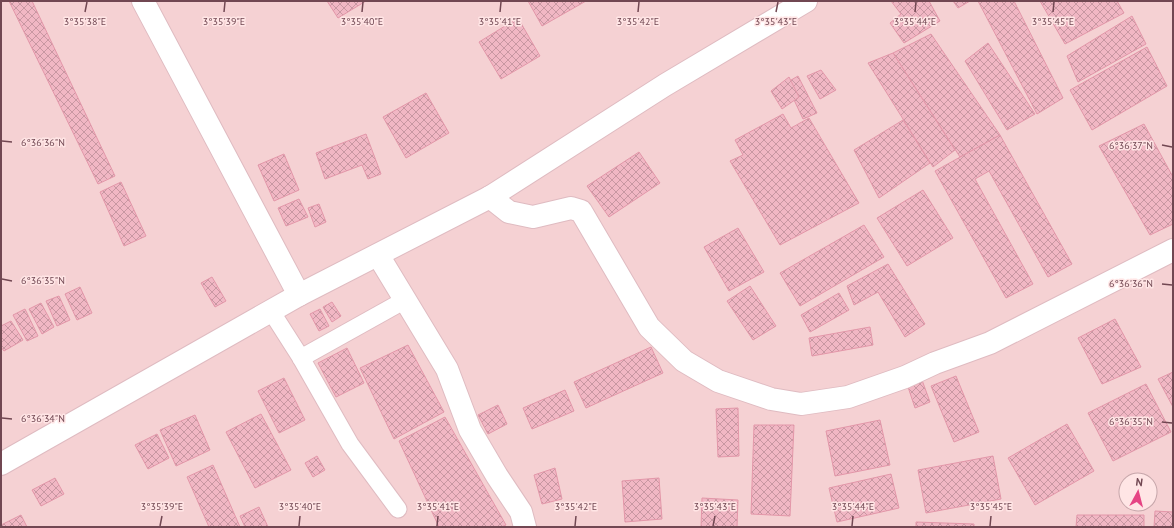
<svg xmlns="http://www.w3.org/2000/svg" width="1174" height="528" font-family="'PT Sans',sans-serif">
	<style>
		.residential { fill: #f5d1d3; fill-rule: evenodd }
		.building { fill: url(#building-cross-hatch); stroke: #e397a9 }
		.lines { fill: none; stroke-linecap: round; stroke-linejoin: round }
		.service-casing { stroke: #dfbbc1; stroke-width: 19 }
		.minor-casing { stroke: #dfbbc1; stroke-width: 24 }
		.tertiary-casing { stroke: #dfbbc1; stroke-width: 24 }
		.service { stroke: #fff; stroke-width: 17 }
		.minor { stroke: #fff; stroke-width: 22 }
		.tertiary { stroke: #fff; stroke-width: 22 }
		.ticks { fill: none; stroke: #714752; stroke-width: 1.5 }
		.ticks-label { font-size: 10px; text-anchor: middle; fill: #714752; stroke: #ffe5e5; stroke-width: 3; stroke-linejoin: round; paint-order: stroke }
	</style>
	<defs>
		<pattern id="building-cross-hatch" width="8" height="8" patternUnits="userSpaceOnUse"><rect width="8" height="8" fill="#f1b7c4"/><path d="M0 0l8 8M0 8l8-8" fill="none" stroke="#c897a2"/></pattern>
	</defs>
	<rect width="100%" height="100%" fill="#fcdfdf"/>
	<path class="residential" d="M1,1h1172v526h-1172zM1126,480h24v24h-24z"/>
	<g class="building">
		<polygon points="9,1 32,1 115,176 98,184"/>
		<polygon points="327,1 366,1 338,18"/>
		<polygon points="528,1 586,1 542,26"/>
		<polygon points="891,1 929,1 940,21 904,43 890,23 901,14"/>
		<polygon points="953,1 970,1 958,8"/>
		<polygon points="978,1 1014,1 1063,98 1037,114"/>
		<polygon points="1040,1 1117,1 1124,13 1065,44"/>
		<polygon points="1132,16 1146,44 1078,82 1067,56"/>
		<polygon points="518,18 540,56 501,79 479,42"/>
		<polygon points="931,34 1000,135 960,157 893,53"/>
		<polygon points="988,43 1035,114 1007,130 965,61"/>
		<polygon points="1147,47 1167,86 1092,130 1070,90"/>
		<polygon points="893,53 955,150 933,167 868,63"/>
		<polygon points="821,70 836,90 820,99 807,76"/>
		<polygon points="798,76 817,113 803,119 786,83"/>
		<polygon points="789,77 799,97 782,109 771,91"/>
		<polygon points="426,93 449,133 406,158 383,117"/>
		<polygon points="783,114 791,128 809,118 859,203 780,245 730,161 743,155 735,140"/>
		<polygon points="903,120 930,163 879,198 854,150"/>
		<polygon points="1144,124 1173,177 1173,224 1150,235 1099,146"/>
		<polygon points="366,134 381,174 368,179 362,165 325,179 316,153"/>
		<polygon points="1000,135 1072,264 1048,277 989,171 975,179 1033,284 1006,298 935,171"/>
		<polygon points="639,152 660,183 609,217 587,186"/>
		<polygon points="284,154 299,190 274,201 258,165"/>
		<polygon points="121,182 146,236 124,246 100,192"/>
		<polygon points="923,190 953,238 907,266 877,218"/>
		<polygon points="299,199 308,217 286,226 278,208"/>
		<polygon points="319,204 326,222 315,227 308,208"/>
		<polygon points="864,225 884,257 800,306 780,273"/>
		<polygon points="738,228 764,272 729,291 704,247"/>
		<polygon points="888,264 925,324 905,337 878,292 854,305 847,286"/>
		<polygon points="212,277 226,301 215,307 201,283"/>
		<polygon points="750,286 776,326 753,340 727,301"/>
		<polygon points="80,287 92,313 77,320 65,294"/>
		<polygon points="839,293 849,310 810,332 801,315"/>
		<polygon points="59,296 70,320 57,326 46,301"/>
		<polygon points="332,302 341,316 332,322 323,307"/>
		<polygon points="41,303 54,327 42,334 29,309"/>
		<polygon points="25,309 38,336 27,341 13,315"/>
		<polygon points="320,309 329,326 319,331 310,314"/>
		<polygon points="1115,319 1141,367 1102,384 1078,338"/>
		<polygon points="11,321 23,340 4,351 1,347 1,326"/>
		<polygon points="870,327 873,345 812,356 809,338"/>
		<polygon points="408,345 444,412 394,439 360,368"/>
		<polygon points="651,347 663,373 586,408 574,382"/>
		<polygon points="347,348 364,383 336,397 318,363"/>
		<polygon points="1173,372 1173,407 1158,379"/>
		<polygon points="956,376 979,432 954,442 931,386"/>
		<polygon points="284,378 305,420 279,433 258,391"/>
		<polygon points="922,380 930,402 915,408 907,384"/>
		<polygon points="1146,384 1171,432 1113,461 1088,413"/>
		<polygon points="565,390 574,411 532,429 523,408"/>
		<polygon points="498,405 507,424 488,434 478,415"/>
		<polygon points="738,408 739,456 718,457 716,409"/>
		<polygon points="261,414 291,470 255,488 226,432"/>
		<polygon points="195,415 210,450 176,466 160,430"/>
		<polygon points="445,417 506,525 501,527 439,527 399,441"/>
		<polygon points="880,420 890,465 835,476 826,431"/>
		<polygon points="1067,424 1094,471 1035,505 1008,458"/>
		<polygon points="754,425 794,425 790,516 751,514"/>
		<polygon points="157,434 169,458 148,469 135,445"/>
		<polygon points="317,456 325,470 313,477 305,463"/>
		<polygon points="993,456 1001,499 926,513 918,470"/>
		<polygon points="213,465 240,527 209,527 187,477"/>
		<polygon points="555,468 562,499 542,504 534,475"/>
		<polygon points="891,474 899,508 837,522 829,488"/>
		<polygon points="55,478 64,494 41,506 32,490"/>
		<polygon points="659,478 662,519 625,522 622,481"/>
		<polygon points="702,498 738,500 737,527 701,527"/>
		<polygon points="259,507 268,527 245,527 240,516"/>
		<polygon points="1155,511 1173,512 1173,527 1154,527"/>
		<polygon points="21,515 27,527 1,527 1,525"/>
		<polygon points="1077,515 1144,515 1144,527 1076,527"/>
		<polygon points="916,522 974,524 974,527 916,527"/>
	</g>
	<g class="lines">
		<g class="service-casing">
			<g id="service">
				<polyline points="271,311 301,358 350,444 398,509"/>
				<polyline points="301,358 405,300"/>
			</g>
		</g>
		<g class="minor-casing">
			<g id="minor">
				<polyline points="143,1 299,295"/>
				<polyline points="490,197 509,212 533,217 571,208 581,211 649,327 684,361 718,381 771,399 801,404 848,397 905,377 935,363 990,343 1173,250"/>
				<polyline points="378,255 447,369 470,430 497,476 521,512 525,527"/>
			</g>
		</g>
		<g class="tertiary-casing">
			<polyline id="tertiary" points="1,464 299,295 490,197 665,85 806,1"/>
		</g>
		<use href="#service" class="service"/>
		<use href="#minor" class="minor"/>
		<use href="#tertiary" class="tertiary"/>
	</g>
	<path class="ticks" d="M85,12l2,-10M224,12l1,-10M362,12l1,-10M500,12l1,-10M638,12l1,-10M776,12l2,-10M915,12l1,-10M1053,12l1,-10M2,141l10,1M1162,145l10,2M2,279l10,2M1162,284l10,1M2,418l10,1M1162,422l10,1M160,526l2,-10M299,526l1,-10M437,526l1,-10M575,526l1,-10M713,526l2,-10M852,526l1,-10M990,526l1,-10"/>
	<g class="ticks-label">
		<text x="85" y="25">3°35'38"E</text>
		<text x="224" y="25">3°35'39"E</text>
		<text x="362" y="25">3°35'40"E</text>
		<text x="500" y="25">3°35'41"E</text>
		<text x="638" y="25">3°35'42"E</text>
		<text x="776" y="25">3°35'43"E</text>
		<text x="915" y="25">3°35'44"E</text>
		<text x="1053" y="25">3°35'45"E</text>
		<text x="43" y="146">6°36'36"N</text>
		<text x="1131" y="149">6°36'37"N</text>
		<text x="43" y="284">6°36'35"N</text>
		<text x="1131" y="287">6°36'36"N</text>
		<text x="43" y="422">6°36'34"N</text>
		<text x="1131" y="425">6°36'35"N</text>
		<text x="162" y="510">3°35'39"E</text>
		<text x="300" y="510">3°35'40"E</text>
		<text x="438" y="510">3°35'41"E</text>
		<text x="576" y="510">3°35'42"E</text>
		<text x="715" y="510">3°35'43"E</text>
		<text x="853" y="510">3°35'44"E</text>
		<text x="991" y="510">3°35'45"E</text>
	</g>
	<rect width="1174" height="528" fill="none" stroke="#714752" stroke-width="4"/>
	<g transform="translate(1138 492) rotate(7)"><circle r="19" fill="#ffe5e5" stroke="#c6a6aa"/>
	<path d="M0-3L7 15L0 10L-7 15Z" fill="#e64484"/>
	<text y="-6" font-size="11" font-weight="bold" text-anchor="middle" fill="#714752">N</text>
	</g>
</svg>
